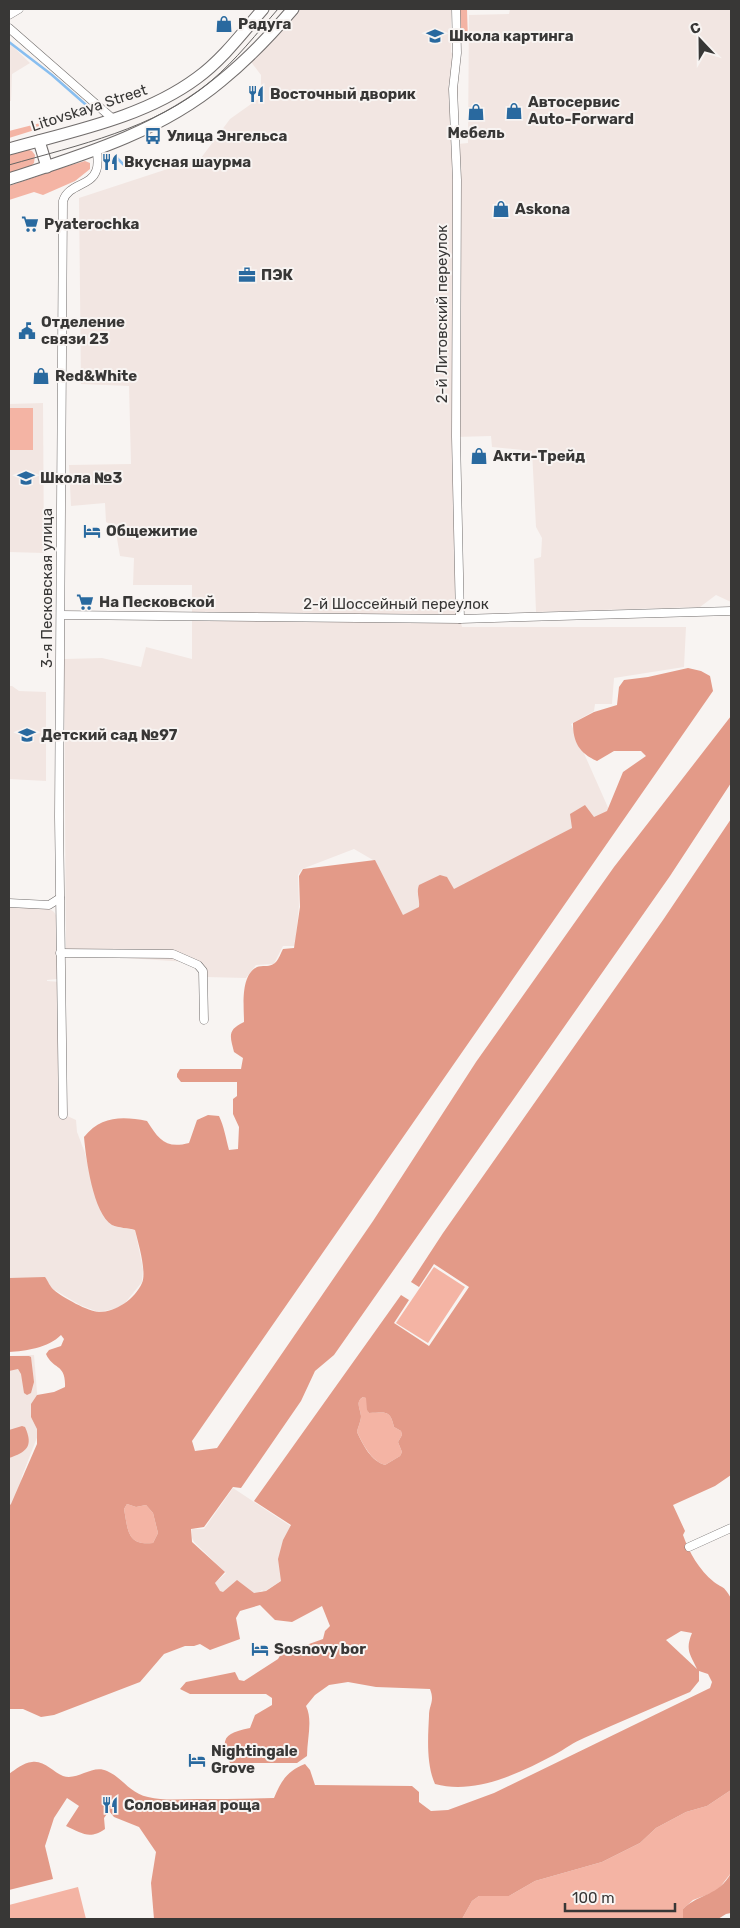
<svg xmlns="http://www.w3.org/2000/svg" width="740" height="1928" font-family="Rubik,sans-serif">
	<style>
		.built { fill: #f2e6e2 }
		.green { fill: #f4b4a4 }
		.forest { fill: #e39a88; fill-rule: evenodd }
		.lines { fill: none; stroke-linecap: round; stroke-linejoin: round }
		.stream { stroke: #88bef0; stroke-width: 2.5 }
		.minor-casing { stroke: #716d6c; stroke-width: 9 }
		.primary-casing { stroke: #716d6c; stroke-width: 13 }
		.minor { stroke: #fff; stroke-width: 8 }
		.primary { stroke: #fff; stroke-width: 11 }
		.tram { stroke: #666463; stroke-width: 1 }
		.labels { text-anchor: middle; stroke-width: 4; stroke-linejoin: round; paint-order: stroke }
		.poi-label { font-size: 15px; font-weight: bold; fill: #383736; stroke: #f8f4f2; text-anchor: start }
		.street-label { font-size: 15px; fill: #383736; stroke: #f8f4f2 }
	</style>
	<rect width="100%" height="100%" fill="#f8f4f2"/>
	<g class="built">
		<polygon points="293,9 451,9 451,52 458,59 458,144 468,143 469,15 509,14 510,9 731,9 731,602 716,595 700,607 536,612 534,559 541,557 542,538 536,527 532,451 492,447 491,436 456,437 460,619 462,627 686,627 684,667 614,678 612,704 595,704 594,711 571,724 610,812 402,922 373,860 354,849 302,869 298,875 299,906 295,946 283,946 274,964 256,965 246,978 206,977 187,962 66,954 64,659 102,658 141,667 146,647 192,659 192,585 133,585 134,558 120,556 115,527 106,522 105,503 71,506 69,465 131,464 129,386 81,384 79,198 201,158 230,119 261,97 261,75 248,58"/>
		<polygon points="9,43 30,63 12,74 11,101 9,101"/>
		<polygon points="43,403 44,553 9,552 9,404"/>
		<polygon points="9,686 12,686 19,691 46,692 46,781 9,779"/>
		<polygon points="9,907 48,908 54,912 57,917 57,979 47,980 47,981 61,982 63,1114 76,1120 77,1132 85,1153 93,1187 113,1226 135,1230 143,1269 142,1282 125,1303 115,1309 98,1312 80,1305 53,1289 9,1278"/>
		<polygon points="34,1355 40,1430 22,1476 9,1550 9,1356"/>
		<polygon points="233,1488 292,1527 282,1580 264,1592 262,1590 253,1597 222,1593 214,1584 226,1573 194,1542 192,1538 192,1529 204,1529"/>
	</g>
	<g class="green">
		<polygon points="460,9 467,9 468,42 460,42"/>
		<polygon points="52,120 57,123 9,138 9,131"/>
		<polygon points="26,149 32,151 35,155 34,163 30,167 9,174 9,154"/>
		<polygon points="85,161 90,163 90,169 75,181 43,195 34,192 9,200 9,186 61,168"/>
		<rect x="9" y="408" width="24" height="42"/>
		<polygon points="434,1267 465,1287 428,1343 396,1323"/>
		<path d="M363,1397l4,1v11l2,4c16,0 21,-4 25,14l7,4 1,4 -4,7 4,10 -2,4 -15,9c-14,-4 -22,-21 -28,-33 1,-5 4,-11 4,-16 -1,-9 -6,-14 2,-19z"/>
		<path d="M127,1504l9,3 10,-2 7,8 5,20 -5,10c-26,3 -25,-13 -29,-34z"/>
		<polygon points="731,1790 731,1873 717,1891 693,1900 683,1909 683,1919 462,1919 472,1901 479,1896 509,1896 535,1881 602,1862 640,1843 656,1828 686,1812 707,1806"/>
		<polygon points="78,1887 86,1919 9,1919 9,1905"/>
	</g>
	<g class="forest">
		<path d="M688,668l13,3 9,5 3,15 -521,750 3,10 22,-3 156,-227 103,-159 138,-195 117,-151v67l-61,93 -336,479 -19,16 -14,30 -60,87 -8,-1 -29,40 -13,2 1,13 33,30 -10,11 5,8 3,1 14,-12 17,13 12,-2 15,-10 -3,-22 5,-19 8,-15 -37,-24 147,-206 8,5 -15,23 35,23 40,-59 -35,-23 -15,23 -8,-5 32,-49 220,-313 68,-101v656l-16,11 -42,19 12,26 -2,4c6,17 16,35 31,47 10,7 9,3 17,16v192l-24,16 -21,6 -30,16 -16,15 -38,19 -67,19 -26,15h-30l-7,5 -10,18h-308l-3,-36 5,-31 -17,-25 -25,-10 -5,-6 -5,7 1,11c-16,11 -23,4 -39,-3l13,-20 -12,-8 -13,20 -9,28 8,33 -44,11v-116c7,-5 14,-11 23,-12 12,-2 21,10 31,14 15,5 29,-12 44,-5 16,7 22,22 41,26 16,4 33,2 50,2 25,0 51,0 76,-1 7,-17 13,-27 31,-34l5,6 5,15 97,1 7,6v10l12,9 17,-1 46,-17 216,-105 2,-6 -4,-8 -9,-3v10l-9,11c-35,15 -71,30 -106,46 -10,4 -19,11 -30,17 -34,18 -79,40 -119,29 -9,-20 -7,-47 -6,-68 0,-12 6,-14 1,-27l-54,-2 -28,-5 -19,3 -14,10 -9,11c7,14 1,33 1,50l-10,7h-67c-11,-25 -5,-30 20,-35l5,-13 17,-10v-7l-6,-4h-76l-10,-5 6,-7 49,-10 4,8 5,1 34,-22 3,-5 42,-15 2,-8 5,-5 -8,-20 -30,16 -17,-2 -15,-15 -20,6 -4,7 4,21 -30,11 -10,-6 -6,2h-9l-21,8 -24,28 -86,33 -13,2 -18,-8h-14v-203l2,-2 26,-60v-15l-6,-12v-13l6,-9 17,-3 11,-5c1,-24 -12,-17 -19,-33l3,-4 12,-4 3,-7 -3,-4c-13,13 -35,16 -52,17v-74l36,-1c3,4 5,10 9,13 8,7 35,22 45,22 17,0 36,-13 43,-29 5,-11 -4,-41 -7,-53 -6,-2 -17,-2 -23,-5 -19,-12 -26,-66 -28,-88 17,-21 38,-21 63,-16 12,19 19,28 42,22l8,-23 11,-5 11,1c5,10 7,23 10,34l9,-1 1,-22 -6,-13v-15l4,-3v-14h-56l-4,-5v-3l3,-5h61l2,-11 -9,-6c-4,-16 -7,-22 10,-30 0,-16 -4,-46 13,-55 2,-1 6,-1 8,-1 12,0 13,-7 18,-17l11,-1 6,-41 -1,-31 4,-7 72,-9 28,55 16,-8c1,-8 -3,-14 0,-22l21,-10 7,2 7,12 118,-61 -2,-14 15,-9 9,12 13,-6 16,-39 23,-16 -5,-5h-27l-17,10c-18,-8 -24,-19 -24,-38l21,-11 23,-7 2,-18 5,-7 24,-3zM363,1397l3,1 1,12 2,3c16,0 21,-4 25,14l7,4 1,4 -4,7 4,10 -2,4 -15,9c-14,-4 -22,-20 -28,-33 1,-5 4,-11 4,-16 -1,-9 -6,-14 2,-19zM127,1504l9,3 10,-2 7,8 5,20 -5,10c-26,3 -25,-13 -29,-34zM681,1631l11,2c-7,17 -2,21 5,36l-31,-29z"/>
		<polygon points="9,1356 29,1356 31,1357 34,1382 31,1393 27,1395 24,1393 21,1374 18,1369 9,1371"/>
		<path d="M22,1426l3,1c9,20 1,25 -16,31v-28z"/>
		<path d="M731,1873v40l-5,1 -8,5h-35v-10c18,-17 35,-12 48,-36z"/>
	</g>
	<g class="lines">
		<g class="stream">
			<polyline points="9,42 52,75 93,111"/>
			<polyline points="117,158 127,168"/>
		</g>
		<g class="minor-casing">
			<g id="minor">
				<polyline points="456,9 457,53 453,89 457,180 456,437 460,619"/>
				<polyline points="9,15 19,9"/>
				<polyline points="9,28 113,119"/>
				<polyline points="61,615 460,619 731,611"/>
				<polyline points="9,903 49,905 60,898"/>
				<polyline points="60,953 173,954 198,965 203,971 204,1020"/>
				<path d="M63,1115l-4,-298 4,-616c5,-17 28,-15 33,-30 3,-6 1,-14 1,-21"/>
				<polyline points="689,1547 731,1528"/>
			</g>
		</g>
		<g class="primary-casing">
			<g id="primary">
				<polyline points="39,141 47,167"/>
				<path d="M9,149c63,-18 134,-31 188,-71 26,-19 46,-46 66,-69"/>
				<path d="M9,179c74,-24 151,-47 212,-98 27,-22 50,-46 72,-72"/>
			</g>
		</g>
		<use href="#minor" class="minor"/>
		<use href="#primary" class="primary"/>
		<path class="tram" d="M9,165c69,-20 146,-36 202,-84 25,-21 46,-48 67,-72"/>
	</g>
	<defs>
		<g id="shop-bare" transform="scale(1.35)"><path d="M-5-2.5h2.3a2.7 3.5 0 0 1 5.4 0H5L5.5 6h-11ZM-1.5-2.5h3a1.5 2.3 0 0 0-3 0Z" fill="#29699f" stroke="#f8f4f2" stroke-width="2.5" paint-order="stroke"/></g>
		<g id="school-bare" transform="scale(1.35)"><path d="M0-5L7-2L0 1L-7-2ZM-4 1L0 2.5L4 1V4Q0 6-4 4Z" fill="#29699f" stroke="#f8f4f2" stroke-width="2.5" paint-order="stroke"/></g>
		<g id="restaurant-bare" transform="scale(1.35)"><path d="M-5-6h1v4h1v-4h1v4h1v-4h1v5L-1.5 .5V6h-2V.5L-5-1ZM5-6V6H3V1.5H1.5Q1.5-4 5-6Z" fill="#29699f" stroke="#f8f4f2" stroke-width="2.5" paint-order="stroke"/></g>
		<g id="bus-bare" transform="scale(1.35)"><path d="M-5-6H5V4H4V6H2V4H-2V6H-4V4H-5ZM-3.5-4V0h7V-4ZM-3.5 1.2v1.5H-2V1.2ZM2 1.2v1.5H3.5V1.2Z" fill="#29699f" stroke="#f8f4f2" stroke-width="2.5" paint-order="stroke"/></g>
		<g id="supermarket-bare" transform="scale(1.35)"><path d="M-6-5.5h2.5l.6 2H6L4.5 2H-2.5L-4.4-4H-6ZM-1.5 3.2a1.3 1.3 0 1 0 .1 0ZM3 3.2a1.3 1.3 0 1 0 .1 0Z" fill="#29699f" stroke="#f8f4f2" stroke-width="2.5" paint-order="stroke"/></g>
		<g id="office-bare" transform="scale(1.35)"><path d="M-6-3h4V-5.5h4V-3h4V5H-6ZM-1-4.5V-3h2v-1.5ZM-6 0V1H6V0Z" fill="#29699f" stroke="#f8f4f2" stroke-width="2.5" paint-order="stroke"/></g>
		<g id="civic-bare" transform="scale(1.35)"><path d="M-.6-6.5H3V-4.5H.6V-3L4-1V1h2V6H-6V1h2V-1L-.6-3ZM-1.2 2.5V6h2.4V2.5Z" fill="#29699f" stroke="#f8f4f2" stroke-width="2.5" paint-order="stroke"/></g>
		<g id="hotel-bare" transform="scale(1.35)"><path d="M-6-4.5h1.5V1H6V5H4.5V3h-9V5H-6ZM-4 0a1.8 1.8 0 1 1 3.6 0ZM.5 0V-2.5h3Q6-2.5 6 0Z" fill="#29699f" stroke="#f8f4f2" stroke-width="2.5" paint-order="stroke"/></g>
	</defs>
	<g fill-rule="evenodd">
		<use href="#shop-bare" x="224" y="24"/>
		<use href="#school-bare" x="435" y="36"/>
		<use href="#restaurant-bare" x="256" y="94"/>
		<use href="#shop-bare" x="514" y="111"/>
		<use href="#shop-bare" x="476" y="112"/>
		<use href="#bus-bare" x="153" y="136"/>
		<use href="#restaurant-bare" x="110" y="162"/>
		<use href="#shop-bare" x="501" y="209"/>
		<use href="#supermarket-bare" x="30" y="224"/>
		<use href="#office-bare" x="247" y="275"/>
		<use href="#civic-bare" x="27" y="331"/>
		<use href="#shop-bare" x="41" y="376"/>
		<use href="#shop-bare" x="479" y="456"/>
		<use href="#school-bare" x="26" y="478"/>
		<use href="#hotel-bare" x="92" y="531"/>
		<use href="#supermarket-bare" x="85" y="602"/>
		<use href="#school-bare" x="27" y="735"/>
		<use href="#hotel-bare" x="260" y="1649"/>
		<use href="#hotel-bare" x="197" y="1760"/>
		<use href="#restaurant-bare" x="110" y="1805"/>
	</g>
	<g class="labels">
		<g class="poi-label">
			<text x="238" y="29">Радуга</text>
			<text x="449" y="41">Школа картинга</text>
			<text x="270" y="99">Восточный дворик</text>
			<text x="528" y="107">Автосервис<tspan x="528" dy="17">Auto-Forward</tspan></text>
			<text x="476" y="138" text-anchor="middle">Мебель</text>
			<text x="167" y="141">Улица Энгельса</text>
			<text x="124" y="167">Вкусная шаурма</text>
			<text x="515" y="214">Askona</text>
			<text x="44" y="229">Pyaterochka</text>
			<text x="261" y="280">ПЭК</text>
			<text x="41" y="327">Отделение<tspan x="41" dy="17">связи 23</tspan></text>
			<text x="55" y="381">Red&amp;White</text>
			<text x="493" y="461">Акти-Трейд</text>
			<text x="40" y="483">Школа №3</text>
			<text x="106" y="536">Общежитие</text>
			<text x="99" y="607">На Песковской</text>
			<text x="41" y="740">Детский сад №97</text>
			<text x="274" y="1654">Sosnovy bor</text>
			<text x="211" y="1756">Nightingale<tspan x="211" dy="17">Grove</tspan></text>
			<text x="124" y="1810">Соловьиная роща</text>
		</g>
		<g class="street-label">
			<text transform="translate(89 108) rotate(-18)" y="5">Litovskaya Street</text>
			<text transform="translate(442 314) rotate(-90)" y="5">2-й Литовский переулок</text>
			<text transform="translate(47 588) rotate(-90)" y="5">3-я Песковская улица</text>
			<text x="396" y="609">2-й Шоссейный переулок</text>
		</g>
	</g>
	<rect width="740" height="1928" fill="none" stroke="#383736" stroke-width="20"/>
	<g transform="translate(700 40) rotate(338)" stroke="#f8f4f2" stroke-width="4" paint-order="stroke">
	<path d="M0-4L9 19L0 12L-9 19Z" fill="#383736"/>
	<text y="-8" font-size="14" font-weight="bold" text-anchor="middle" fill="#383736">С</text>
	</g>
	<path d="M565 1903v8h110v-8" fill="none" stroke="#383736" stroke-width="2.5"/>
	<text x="572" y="1903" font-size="15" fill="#383736" stroke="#f8f4f2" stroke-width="4" paint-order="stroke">100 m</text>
</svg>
